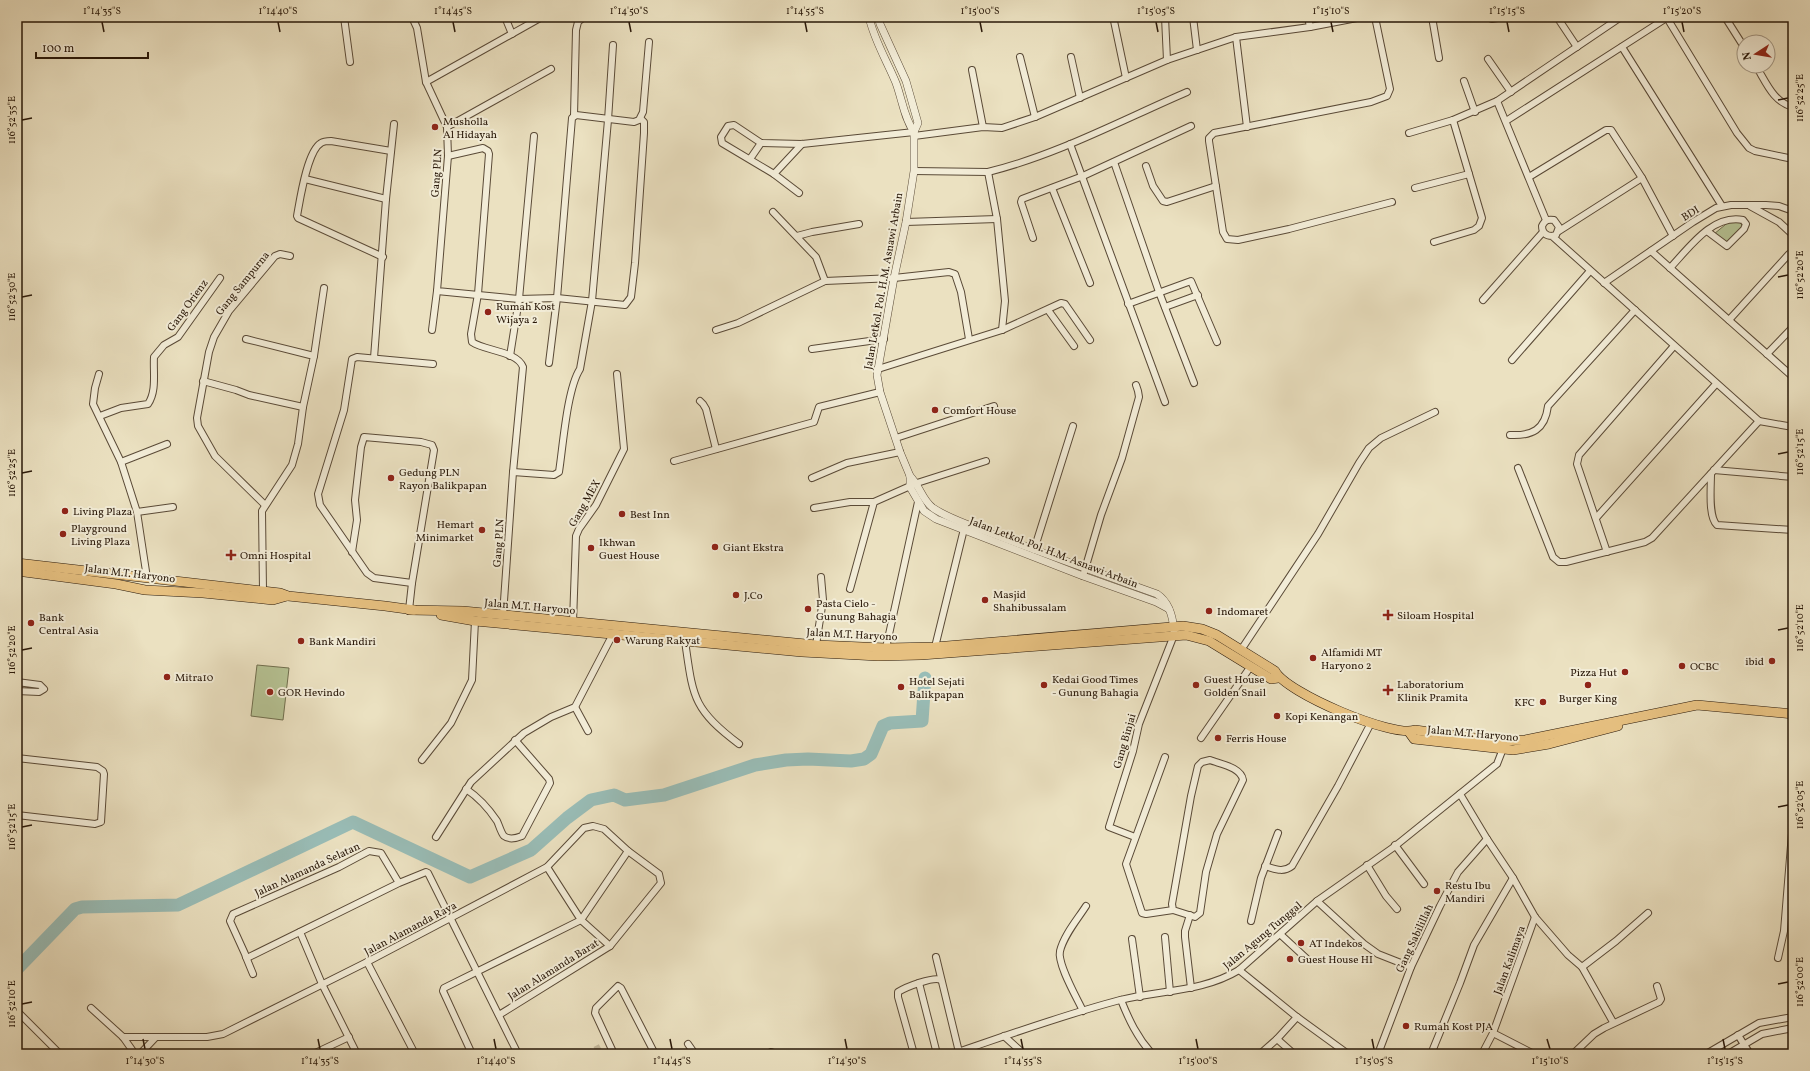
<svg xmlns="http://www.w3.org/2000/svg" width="1810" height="1071" font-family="Vollkorn,serif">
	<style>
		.green { fill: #b6c394; stroke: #706e4e }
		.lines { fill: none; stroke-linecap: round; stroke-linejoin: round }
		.river { stroke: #99bdb7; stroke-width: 13 }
		.minor-tunnel { stroke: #c4b99c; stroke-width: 6; stroke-dasharray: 6 3; stroke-linecap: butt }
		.minor-casing { stroke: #5a4a37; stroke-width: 8 }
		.tertiary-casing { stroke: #5a4a37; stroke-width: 8 }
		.primary-casing { stroke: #291809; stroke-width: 10 }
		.minor { stroke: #f2ecd7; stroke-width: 6 }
		.tertiary { stroke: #f2ecd7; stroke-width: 7 }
		.primary { stroke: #e6c080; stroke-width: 9 }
		.ticks { fill: none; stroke: #291809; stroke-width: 1.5 }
		.poi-dot { fill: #8f2418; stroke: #f2ecd7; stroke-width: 1.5 }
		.labels { text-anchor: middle; stroke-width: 4; stroke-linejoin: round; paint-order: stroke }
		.poi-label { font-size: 11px; fill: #291809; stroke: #f2ecd7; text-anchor: start }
		.street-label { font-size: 11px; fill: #291809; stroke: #f2ecd7 }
		.neatline { fill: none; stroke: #291809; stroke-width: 1.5 }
		.ticks-label { font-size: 10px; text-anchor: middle; fill: #291809 }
	</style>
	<rect width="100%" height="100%" fill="#ebe1c1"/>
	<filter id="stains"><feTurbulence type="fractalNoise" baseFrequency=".005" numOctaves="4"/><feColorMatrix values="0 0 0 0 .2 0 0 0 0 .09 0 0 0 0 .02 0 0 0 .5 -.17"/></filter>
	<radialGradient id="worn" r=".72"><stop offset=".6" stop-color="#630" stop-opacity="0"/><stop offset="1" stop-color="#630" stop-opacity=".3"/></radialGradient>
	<g class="green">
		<polygon points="1731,220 1738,221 1743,226 1726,244 1714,234"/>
		<polygon points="257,665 289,668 283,720 251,716"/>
	</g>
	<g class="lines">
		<polyline class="river" points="17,969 75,909 82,907 178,905 353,822 470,877 531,850 567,818 591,800 614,795 625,800 664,795 755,765 786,760 808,759 851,761 864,759 871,754 883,726 890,723 922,721 925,678"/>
		<polyline class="minor-tunnel" points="587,1054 602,1046"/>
		<g class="minor-casing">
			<g id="minor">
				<polyline points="344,17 350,62"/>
				<polyline points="412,17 417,28 426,82"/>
				<polyline points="505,17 512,34"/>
				<polyline points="542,17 426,82 447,127 448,156 437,291 519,299 557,298 625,305 631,297 635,263 644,133 644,122 641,119"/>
				<polyline points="1165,17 1167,60"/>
				<polyline points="1193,17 1197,50"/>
				<polyline points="1308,17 1310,27"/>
				<polyline points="1375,17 1390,89 1387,96 1371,102 1214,133 1209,138 1209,141 1223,232 1227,239 1238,240 1289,229 1392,202"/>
				<polyline points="1432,17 1439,58"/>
				<polyline points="1557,17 1577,47"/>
				<polyline points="1725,17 1744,47"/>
				<polyline points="1667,18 1737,133 1749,148 1755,151 1793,159"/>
				<polyline points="1492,19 1503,17"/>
				<polyline points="1114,21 1126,78"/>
				<polyline points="1236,37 1247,127"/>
				<polyline points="1622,47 1722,206"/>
				<polyline points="1020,57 1035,117"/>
				<polyline points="1071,57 1080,98"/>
				<polyline points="1488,59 1511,92"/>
				<path d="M1756,66c10,16 17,36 37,41"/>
				<polyline points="972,70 983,127"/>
				<polyline points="1464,81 1475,112"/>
				<polyline points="1497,101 1546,220"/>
				<polyline points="574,116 576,30 578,22 584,17"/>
				<polyline points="1506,121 1668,17"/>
				<polyline points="447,127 551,69"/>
				<polyline points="1409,133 1453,120 1497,101 1621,17"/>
				<polyline points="914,136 983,127 1002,128 1035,117 1167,60 1236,37 1310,27 1362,17"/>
				<polyline points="1070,144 1165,402"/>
				<path d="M448,156l35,-8 5,3 1,3 -11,140 -7,40 1,8c13,9 45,9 51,25l-10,105 -10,143"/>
				<polyline points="750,159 761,143"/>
				<polyline points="1114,162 1159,292 1194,383"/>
				<polyline points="1146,166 1153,186 1163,201 1167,202 1216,186"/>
				<polyline points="914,171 988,172 997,219 1005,301 1002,330"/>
				<path d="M988,172c69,-17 134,-52 199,-80"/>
				<polyline points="774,174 802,144"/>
				<polyline points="1529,177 1606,130 1611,130 1642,178 1673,236"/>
				<polyline points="305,179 386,199"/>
				<polyline points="1052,188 1090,283"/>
				<polyline points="1415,188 1469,174"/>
				<polyline points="799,193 774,174 722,143 721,137 728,126 734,125 761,143 802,144 914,132"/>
				<polyline points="1750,206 1779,222 1793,235"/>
				<polyline points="773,212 816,257 825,281"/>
				<polyline points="906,222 997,219"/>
				<polyline points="1559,231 1642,178"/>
				<polyline points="797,236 812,232 859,224"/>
				<path d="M1552,236l4,-1 3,-8 -5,-7c-6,-1 -9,0 -12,6 0,7 4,10 10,10l207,185 34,6"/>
				<polyline points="1033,238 1021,202 1022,199 1083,176 1191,126"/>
				<polyline points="1434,242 1474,230 1479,226 1482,218 1453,120"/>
				<polyline points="1651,251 1793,377"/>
				<path d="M383,257l-85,-39 -1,-2c3,-16 10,-65 24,-73 3,-2 7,-2 10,-2l60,10"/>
				<path d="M1670,268c19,-20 42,-54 73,-48l3,4 -2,5 -17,17 -20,-15"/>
				<polyline points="1604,283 1693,222 1716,208 1731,205 1766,205 1779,206 1793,211"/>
				<polyline points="1483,300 1543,232"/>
				<polyline points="1128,304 1191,281 1217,342"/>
				<polyline points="1165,307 1198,295"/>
				<polyline points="1048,310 1074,346"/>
				<polyline points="1729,320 1789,254"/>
				<polyline points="432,330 437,291"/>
				<polyline points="716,330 738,323 825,281 894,278 949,272 955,274 961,292 969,339"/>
				<polyline points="246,339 314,356 303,407 298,444 292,465 262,511 263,591"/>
				<polyline points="812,349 884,339"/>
				<polyline points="1767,354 1793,327"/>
				<polyline points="314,356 324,288"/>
				<polyline points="510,356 519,299 534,136"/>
				<polyline points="374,358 386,199 394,124"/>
				<polyline points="1512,360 1590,271"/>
				<polyline points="549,363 557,298 572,118 576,115 634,122 639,120 643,112 649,42"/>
				<polyline points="878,369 1002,330 1061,303 1065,304 1090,340"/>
				<polyline points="99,374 95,388 93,404 121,462 137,512 147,578"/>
				<polyline points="203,381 236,390 249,395 303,407"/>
				<polyline points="700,401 703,404 706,409 716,449"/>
				<path d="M100,416l21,-8 27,-4c9,-13 5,-32 6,-47l10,-12 14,-8 42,-59"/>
				<path d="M1510,435c22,1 35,-5 38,-29l87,-96"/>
				<polyline points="896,438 994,406"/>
				<polyline points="674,461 814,422 819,407 880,392"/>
				<polyline points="121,462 167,444"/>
				<polyline points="1518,468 1553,557 1559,562 1566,562 1645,542 1652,538 1759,421"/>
				<polyline points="1714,470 1793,477"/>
				<path d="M513,472l41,3 5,-3c4,-26 8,-83 21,-103l12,-68 16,-181 5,-75"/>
				<path d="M1711,474c0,13 -3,43 6,51l76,5"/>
				<polyline points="812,478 847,463 900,452"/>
				<polyline points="265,505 215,456 198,426 197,418 209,352 214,337 229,311 275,256 280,254 290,256"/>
				<polyline points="814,508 850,502 874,502"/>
				<polyline points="137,512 173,507"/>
				<polyline points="1596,518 1716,384"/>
				<polyline points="1034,550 1073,426"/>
				<polyline points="352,552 357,520 355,500 361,447 364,437 421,442 432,445 434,450 412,583 409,610"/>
				<polyline points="1607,552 1577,464 1579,455 1674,346"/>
				<polyline points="1083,576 1101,515 1122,458 1139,397 1138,391 1136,385"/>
				<polyline points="412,583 374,578 367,573 320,505 318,494 344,410 352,359 357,357 433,364"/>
				<polyline points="850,589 874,502 917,483 986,461"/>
				<polyline points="573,622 576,536 579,529 596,505 624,449 617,374"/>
				<path d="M685,641c8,55 7,68 54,103"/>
				<polyline points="816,645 823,600 821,577"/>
				<polyline points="935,647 964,529"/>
				<polyline points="886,648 918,502"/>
				<polyline points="1241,650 1318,534 1359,463 1369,448 1381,438 1435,412"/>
				<polyline points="17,682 40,685 44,689 39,692 17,691"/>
				<polyline points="575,707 588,731"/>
				<polyline points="1201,738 1251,666"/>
				<polyline points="1165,757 1126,864 1142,913 1146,914 1173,910"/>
				<polyline points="17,758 97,767 103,771 104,774 101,822 95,824 17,815"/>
				<polyline points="422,760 451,723 472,680 475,621"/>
				<path d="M1210,760c10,4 31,7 33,20l-26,54 -11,38 -6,41 -5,4 -22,-7 -1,-6 19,-108 7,-30 4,-4z"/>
				<path d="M466,789c12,8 23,20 31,32 2,4 4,12 7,15 5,4 13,2 18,0l28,-53 -1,-4 -34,-39"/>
				<polyline points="1460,794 1487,839 1513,878 1535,917 1568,955 1582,967 1613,1022"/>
				<polyline points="436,837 471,782 524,733 551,717 575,707 613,634"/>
				<polyline points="1135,837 1109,827 1133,751 1139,724 1174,635"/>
				<polyline points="1395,845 1424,884"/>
				<polyline points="1367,865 1386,896 1397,909"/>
				<path d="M1265,866c10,3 18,7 27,0l46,-80 33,-63"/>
				<polyline points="547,867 581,920 610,946"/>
				<polyline points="399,883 381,853 369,851 339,867 233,914 230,921 245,954 246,957 249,957 399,883 426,872 428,873 518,1054"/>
				<polyline points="1317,901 1364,944 1378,954 1411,967"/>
				<polyline points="1190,915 1185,931 1185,937 1191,988"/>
				<polyline points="1251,921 1261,878 1278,833"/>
				<polyline points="300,932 322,984 357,1054"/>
				<polyline points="1281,935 1307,959"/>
				<polyline points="1165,937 1170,992"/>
				<polyline points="1132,939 1140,997"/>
				<polyline points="246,957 253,974"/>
				<polyline points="936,957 959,1052"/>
				<polyline points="1778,958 1784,931 1793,821"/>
				<polyline points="367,962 415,1054"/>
				<polyline points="1582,967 1616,941 1648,913"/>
				<polyline points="1239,970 1297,1017 1348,1054"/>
				<polyline points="919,983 937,1054"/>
				<path d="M1121,1000c8,20 16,37 31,54"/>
				<polyline points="91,1008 123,1037 135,1054"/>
				<polyline points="17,1011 60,1054"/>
				<path d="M1083,1011c-6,-13 -26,-47 -23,-60 4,-16 17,-31 26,-45"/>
				<polyline points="1493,1033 1534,1054"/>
				<polyline points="1738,1035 1750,1054"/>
				<polyline points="1004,1036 1024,1054"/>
				<polyline points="123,1037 156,1037"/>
				<polyline points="1277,1039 1294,1054"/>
				<polyline points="688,1044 695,1054"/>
				<polyline points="771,1052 777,1054"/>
				<polyline points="140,1054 156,1037 207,1037 223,1034 367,962 547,867 584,828 593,826 604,829 628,851 659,874 661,883 610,946 499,1015"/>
				<polyline points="313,1054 349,1037"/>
				<polyline points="472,1054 443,991 444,988 581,920 628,851"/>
				<polyline points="614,1054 595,1013 596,1008 618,986 621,988 655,1054"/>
				<path d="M914,1054l-16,-57v-5c8,-5 36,-16 43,-12"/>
				<path d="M952,1054c56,-19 111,-39 168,-54 40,-10 83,-8 119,-30l78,-69 77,-54 103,-83 7,-18"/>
				<polyline points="1260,1054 1277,1039 1297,1017"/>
				<polyline points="1378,1054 1411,967 1440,906 1458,872 1487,839"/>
				<polyline points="1431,1054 1460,983 1474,945 1513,878"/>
				<polyline points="1482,1054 1493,1033 1535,917"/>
				<polyline points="1573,1054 1594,1034 1604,1028 1659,1002 1661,999 1657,986"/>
				<polyline points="1706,1054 1759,1023 1793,1017"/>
				<polyline points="1728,1054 1762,1034 1793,1028"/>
			</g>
		</g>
		<g class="tertiary-casing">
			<g id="tertiary">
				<path d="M869,17c5,23 18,44 27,66 6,16 8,35 18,49"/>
				<polyline points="878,17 880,24 906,81 918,123 914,132 914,171 906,222 894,278 877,375 880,392 900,452 910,476 910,487 924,511 936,519 1083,576 1156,602 1169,609"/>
				<path d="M910,476c10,10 12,24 23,32 19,13 51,22 73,31 50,19 101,37 151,55 12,8 16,23 17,37"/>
			</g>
		</g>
		<g class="primary-casing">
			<g id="primary">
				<polyline points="17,563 280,593 288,596 385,606 414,610"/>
				<polyline points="17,571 116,584 145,590 203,593 273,600 287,596"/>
				<path d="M409,610l54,1 353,34 70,3 49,-1 248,-21 19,3 15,6 58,36c11,22 118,67 140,59l82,11 28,-1 172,-35 96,9"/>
				<polyline points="441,615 475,621 802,652 878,656 921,655 1186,635 1209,641 1271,679 1278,678"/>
				<polyline points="1409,732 1414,739 1513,750 1549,744 1618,726"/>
			</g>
		</g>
		<use href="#minor" class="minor"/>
		<use href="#tertiary" class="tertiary"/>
		<use href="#primary" class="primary"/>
	</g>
	<path class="ticks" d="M102,22l2,10M278,22l2,10M453,22l2,10M629,22l2,10M805,22l2,10M980,22l2,10M1156,22l2,10M1331,22l2,10M1507,22l2,10M1682,22l2,10M1778,100l10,-2M22,120l10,-2M1778,277l10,-2M22,297l10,-2M1778,454l10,-2M22,473l10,-2M1778,630l10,-2M22,650l10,-2M1778,807l10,-2M22,827l10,-2M1778,984l10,-2M22,1004l10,-2M143,1039l2,10M318,1039l2,10M494,1039l2,10M670,1039l2,10M845,1039l2,10M1021,1039l2,10M1196,1039l2,10M1372,1039l2,10M1547,1039l3,10M1723,1039l2,10"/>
	<g class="poi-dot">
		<circle cx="435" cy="127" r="4"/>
		<circle cx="488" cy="312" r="4"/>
		<circle cx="935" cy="410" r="4"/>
		<circle cx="391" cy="478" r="4"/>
		<circle cx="65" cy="511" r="4"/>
		<circle cx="622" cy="514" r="4"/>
		<circle cx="482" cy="530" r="4"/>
		<circle cx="63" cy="534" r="4"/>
		<circle cx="715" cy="547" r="4"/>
		<circle cx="591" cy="548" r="4"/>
		<path d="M229 549h4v4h4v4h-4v4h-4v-4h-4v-4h4z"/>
		<circle cx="736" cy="595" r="4"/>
		<circle cx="985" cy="600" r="4"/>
		<circle cx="808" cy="609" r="4"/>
		<circle cx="1209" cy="611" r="4"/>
		<path d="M1386 609h4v4h4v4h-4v4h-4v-4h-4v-4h4z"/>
		<circle cx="31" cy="623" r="4"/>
		<circle cx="617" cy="640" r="4"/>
		<circle cx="301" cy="641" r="4"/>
		<circle cx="1313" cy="658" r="4"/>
		<circle cx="1772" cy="661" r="4"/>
		<circle cx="1682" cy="666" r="4"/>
		<circle cx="1625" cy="672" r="4"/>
		<circle cx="167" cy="677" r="4"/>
		<circle cx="1044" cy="685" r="4"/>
		<circle cx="1196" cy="685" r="4"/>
		<circle cx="1588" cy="685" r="4"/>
		<circle cx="901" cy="687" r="4"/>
		<path d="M1386 684h4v4h4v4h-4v4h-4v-4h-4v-4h4z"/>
		<circle cx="270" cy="692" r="4"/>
		<circle cx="1543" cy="702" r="4"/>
		<circle cx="1277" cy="716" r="4"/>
		<circle cx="1218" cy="738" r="4"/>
		<circle cx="1437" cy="891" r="4"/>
		<circle cx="1301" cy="943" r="4"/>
		<circle cx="1290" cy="959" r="4"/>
		<circle cx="1406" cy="1026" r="4"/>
	</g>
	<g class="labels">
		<g class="poi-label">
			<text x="443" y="125">Musholla<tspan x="443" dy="13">Al Hidayah</tspan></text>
			<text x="496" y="310">Rumah Kost<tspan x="496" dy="13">Wijaya 2</tspan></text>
			<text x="943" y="414">Comfort House</text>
			<text x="399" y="476">Gedung PLN<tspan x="399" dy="13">Rayon Balikpapan</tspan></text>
			<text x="73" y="515">Living Plaza</text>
			<text x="630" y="518">Best Inn</text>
			<text x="474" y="528" text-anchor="end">Hemart<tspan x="474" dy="13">Minimarket</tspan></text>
			<text x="71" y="532">Playground<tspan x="71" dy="13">Living Plaza</tspan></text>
			<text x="599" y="546">Ikhwan<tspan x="599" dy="13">Guest House</tspan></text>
			<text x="723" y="551">Giant Ekstra</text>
			<text x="240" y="559">Omni Hospital</text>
			<text x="993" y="598">Masjid<tspan x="993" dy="13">Shahibussalam</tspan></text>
			<text x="744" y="599">J.Co</text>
			<text x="816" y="607">Pasta Cielo -<tspan x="816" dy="13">Gunung Bahagia</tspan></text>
			<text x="1217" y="615">Indomaret</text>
			<text x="1397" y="619">Siloam Hospital</text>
			<text x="39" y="621">Bank<tspan x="39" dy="13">Central Asia</tspan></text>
			<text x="625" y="644">Warung Rakyat</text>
			<text x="309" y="645">Bank Mandiri</text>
			<text x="1321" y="656">Alfamidi MT<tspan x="1321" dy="13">Haryono 2</tspan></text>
			<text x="1764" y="665" text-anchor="end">ibid</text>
			<text x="1690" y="670">OCBC</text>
			<text x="1617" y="676" text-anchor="end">Pizza Hut</text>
			<text x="175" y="681">Mitra10</text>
			<text x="1052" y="683">Kedai Good Times<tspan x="1052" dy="13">- Gunung Bahagia</tspan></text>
			<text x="1204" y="683">Guest House<tspan x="1204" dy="13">Golden Snail</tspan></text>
			<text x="909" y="685">Hotel Sejati<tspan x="909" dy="13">Balikpapan</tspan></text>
			<text x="1397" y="688">Laboratorium<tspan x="1397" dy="13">Klinik Pramita</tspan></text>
			<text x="278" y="696">GOR Hevindo</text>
			<text x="1588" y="702" text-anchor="middle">Burger King</text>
			<text x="1535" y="706" text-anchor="end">KFC</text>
			<text x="1285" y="720">Kopi Kenangan</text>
			<text x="1226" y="742">Ferris House</text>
			<text x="1445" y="889">Restu Ibu<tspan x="1445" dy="13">Mandiri</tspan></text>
			<text x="1309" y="947">AT Indekos</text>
			<text x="1298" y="963">Guest House HI</text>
			<text x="1414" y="1030">Rumah Kost PJA</text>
		</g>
		<g class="street-label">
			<text transform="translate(436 173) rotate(-86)" y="4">Gang PLN</text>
			<text transform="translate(1690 213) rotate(-32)" y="4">BDI</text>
			<text transform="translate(883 281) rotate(-80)" y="4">Jalan Letkol. Pol. H.M. Asnawi Arbain</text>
			<text transform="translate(242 283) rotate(-51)" y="4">Gang Sampurna</text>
			<text transform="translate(187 305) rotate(-54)" y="4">Gang Orienz</text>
			<text transform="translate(584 503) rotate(-60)" y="4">Gang MEX</text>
			<text transform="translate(498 543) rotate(-86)" y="4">Gang PLN</text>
			<text transform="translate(1054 552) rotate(21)" y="4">Jalan Letkol. Pol. H.M. Asnawi Arbain</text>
			<text transform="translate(130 573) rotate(7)" y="4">Jalan M.T. Haryono</text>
			<text transform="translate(530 606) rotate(5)" y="4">Jalan M.T. Haryono</text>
			<text transform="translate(852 634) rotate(3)" y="4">Jalan M.T. Haryono</text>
			<text transform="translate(1473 733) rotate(5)" y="4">Jalan M.T. Haryono</text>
			<text transform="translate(1124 741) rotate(-74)" y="4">Gang Binjai</text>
			<text transform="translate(307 869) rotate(-25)" y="4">Jalan Alamanda Selatan</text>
			<text transform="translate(410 928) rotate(-28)" y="4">Jalan Alamanda Raya</text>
			<text transform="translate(1262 935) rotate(-40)" y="4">Jalan Agung Tunggal</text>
			<text transform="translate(1414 938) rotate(-65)" y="4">Gang Sabilillah</text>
			<text transform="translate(1509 960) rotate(-70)" y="4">Jalan Kalimaya</text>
			<text transform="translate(553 969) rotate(-32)" y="4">Jalan Alamanda Barat</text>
		</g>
	</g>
	<rect width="1810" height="1071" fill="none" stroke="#ebe1c1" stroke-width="44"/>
	<g transform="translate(1756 54) rotate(258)"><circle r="19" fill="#f2ecd7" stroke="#a29785"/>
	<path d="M0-3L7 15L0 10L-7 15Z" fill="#8f2418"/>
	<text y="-6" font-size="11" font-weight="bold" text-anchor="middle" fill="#291809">N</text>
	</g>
	<path d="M36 52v6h112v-6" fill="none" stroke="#291809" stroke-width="2"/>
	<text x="42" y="52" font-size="12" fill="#291809" stroke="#f2ecd7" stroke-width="3" paint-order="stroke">100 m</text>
	<rect x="22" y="22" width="1766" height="1027" class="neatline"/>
	<g class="ticks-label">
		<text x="102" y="14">1°14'35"S</text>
		<text x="278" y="14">1°14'40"S</text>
		<text x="453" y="14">1°14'45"S</text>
		<text x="629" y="14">1°14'50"S</text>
		<text x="805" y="14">1°14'55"S</text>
		<text x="980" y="14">1°15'00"S</text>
		<text x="1156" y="14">1°15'05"S</text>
		<text x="1331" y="14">1°15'10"S</text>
		<text x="1507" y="14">1°15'15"S</text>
		<text x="1682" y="14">1°15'20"S</text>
		<text transform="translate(1799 98) rotate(-90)" y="4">116°52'25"E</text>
		<text transform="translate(11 120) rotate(-90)" y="4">116°52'35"E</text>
		<text transform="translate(1799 275) rotate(-90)" y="4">116°52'20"E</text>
		<text transform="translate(11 297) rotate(-90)" y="4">116°52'30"E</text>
		<text transform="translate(1799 452) rotate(-90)" y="4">116°52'15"E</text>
		<text transform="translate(11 473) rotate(-90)" y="4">116°52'25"E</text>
		<text transform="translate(1799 628) rotate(-90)" y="4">116°52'10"E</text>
		<text transform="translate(11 650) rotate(-90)" y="4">116°52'20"E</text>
		<text transform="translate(1799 805) rotate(-90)" y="4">116°52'05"E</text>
		<text transform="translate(11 827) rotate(-90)" y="4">116°52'15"E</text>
		<text transform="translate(1799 982) rotate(-90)" y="4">116°52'00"E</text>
		<text transform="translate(11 1004) rotate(-90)" y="4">116°52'10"E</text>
		<text x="145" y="1064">1°14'30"S</text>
		<text x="320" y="1064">1°14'35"S</text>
		<text x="496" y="1064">1°14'40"S</text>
		<text x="672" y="1064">1°14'45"S</text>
		<text x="847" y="1064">1°14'50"S</text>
		<text x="1023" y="1064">1°14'55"S</text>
		<text x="1198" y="1064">1°15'00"S</text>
		<text x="1374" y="1064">1°15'05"S</text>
		<text x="1550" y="1064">1°15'10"S</text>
		<text x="1725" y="1064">1°15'15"S</text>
	</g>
	<rect width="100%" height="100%" filter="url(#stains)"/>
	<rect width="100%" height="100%" fill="url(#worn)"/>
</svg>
